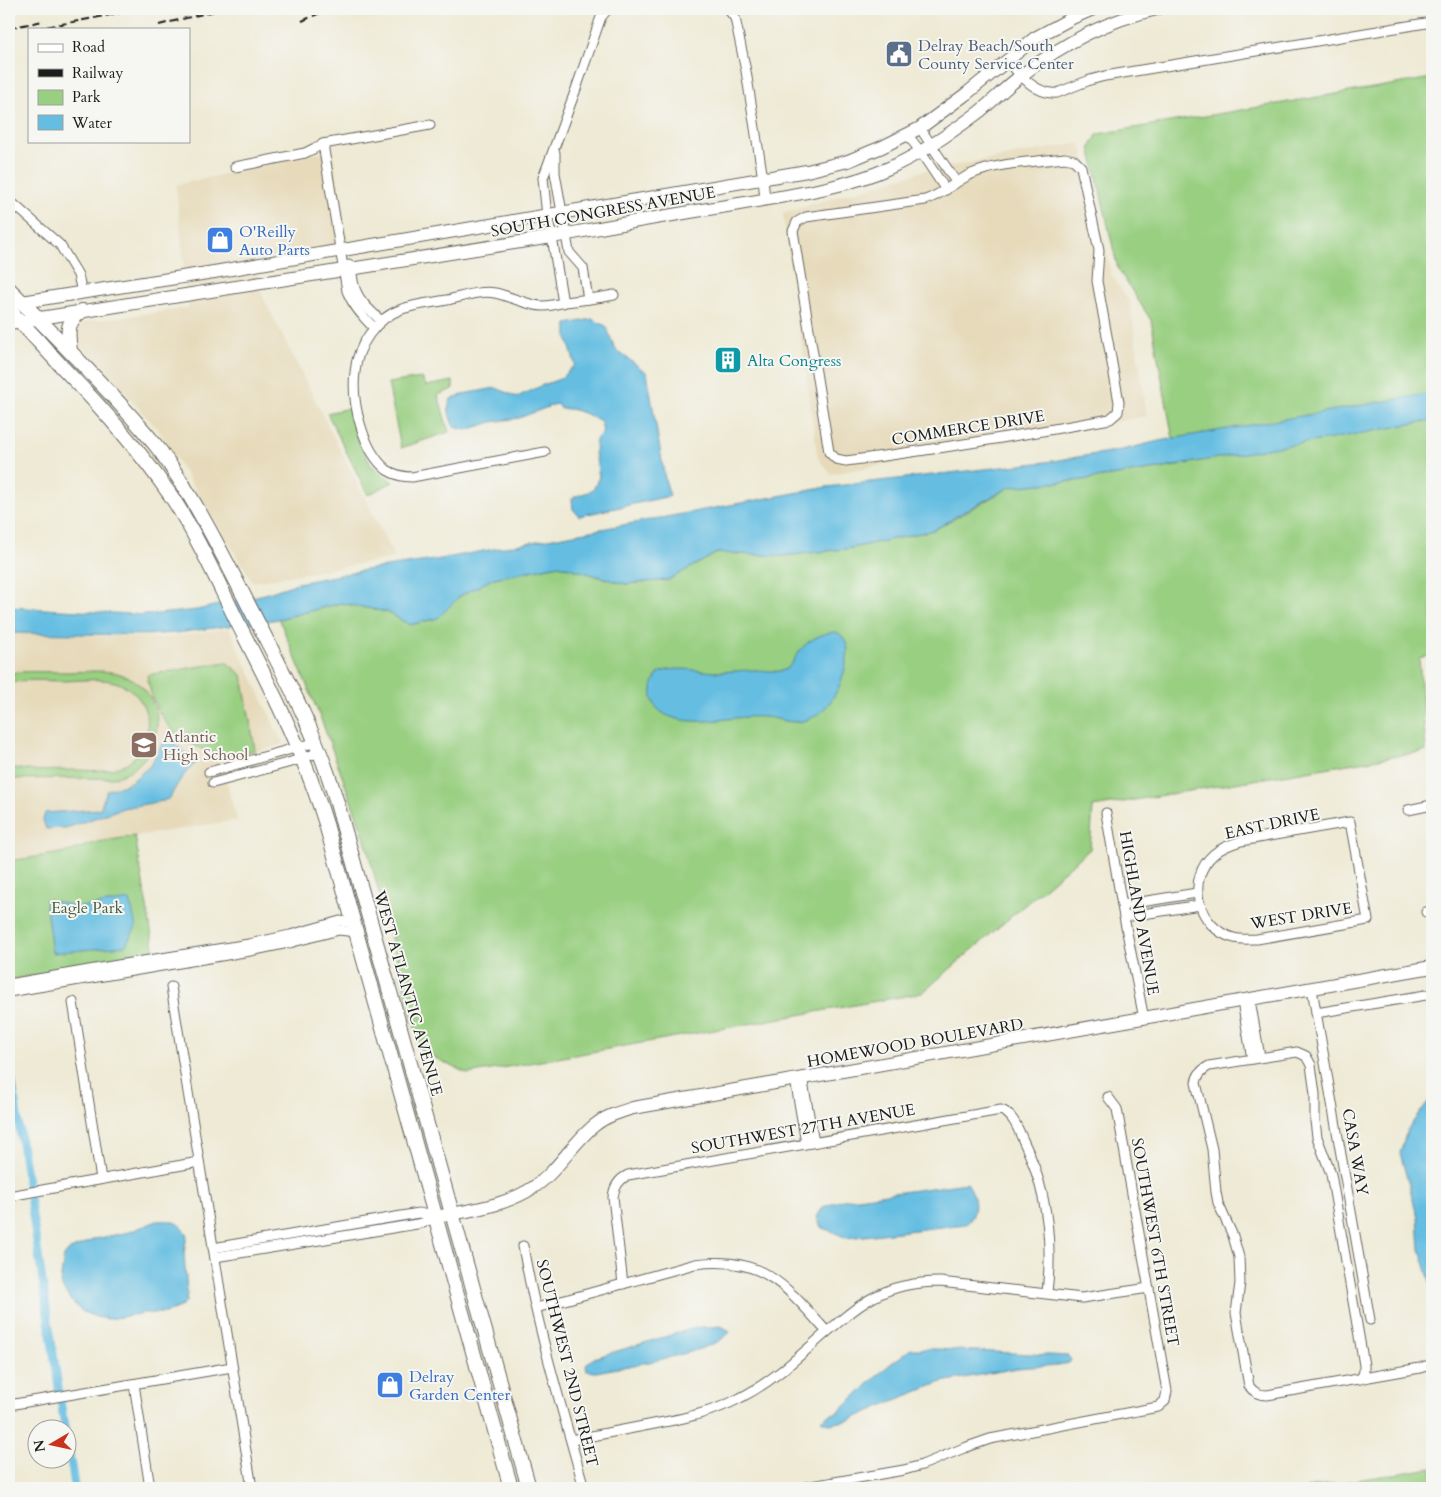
<svg xmlns="http://www.w3.org/2000/svg" width="1441" height="1497" font-family="Cardo,serif">
	<style>
		.built { fill: #e6daba }
		.green { fill: #99cf81; stroke: #5a764e }
		.water { fill: #65bee2; stroke: #406d7f }
		.lines { fill: none; stroke-linecap: round; stroke-linejoin: round }
		.canal { stroke: #65bee2; stroke-width: 8 }
		.street-casing { stroke: #66645d; stroke-width: 11 }
		.secondary-casing { stroke: #66645d; stroke-width: 14 }
		.primary-casing { stroke: #66645d; stroke-width: 16 }
		.street { stroke: #fff; stroke-width: 9 }
		.secondary { stroke: #fff; stroke-width: 12 }
		.primary { stroke: #fff; stroke-width: 14 }
		.rail { stroke: #1c1c1c; stroke-width: 2; stroke-dasharray: 8 4; stroke-linecap: butt }
		.labels { text-anchor: middle; stroke-width: 4; stroke-linejoin: round; paint-order: stroke }
		.service-label { font-size: 16px; fill: #4e5e75; stroke: #f6f6f2; text-anchor: start }
		.street-label { font-size: 16px; fill: #1c1c1c; stroke: #f6f6f2 }
		.shop-label { font-size: 16px; fill: #366cbe; stroke: #f6f6f2; text-anchor: start }
		.culture-label { font-size: 16px; fill: #0d838f; stroke: #f6f6f2; text-anchor: start }
		.education-label { font-size: 16px; fill: #785e54; stroke: #f6f6f2; text-anchor: start }
		.park-label { font-size: 16px; fill: #485b3f; stroke: #f6f6f2 }
	</style>
	<rect width="100%" height="100%" fill="#f6f6f2"/>
	<filter id="ink" filterUnits="userSpaceOnUse"><feTurbulence type="fractalNoise" baseFrequency=".02" numOctaves="2"/><feDisplacementMap in="SourceGraphic" scale="10" xChannelSelector="R" yChannelSelector="G"/><feConvolveMatrix kernelMatrix="1 2 1 2 8 2 1 2 1" color-interpolation-filters="sRGB"/></filter>
	<filter id="wash" filterUnits="userSpaceOnUse"><feTurbulence type="fractalNoise" baseFrequency=".0096" numOctaves="4" result="noise"/><feDisplacementMap in="SourceGraphic" scale="20" xChannelSelector="R" yChannelSelector="G"/><feGaussianBlur stdDeviation="1.12" result="paint"/><feColorMatrix in="noise" values="0 0 0 0 0 0 0 0 0 0 0 0 0 0 0 0 0 1.4 0 .05"/><feComposite in="paint" operator="in"/></filter>
	<g filter="url(#wash)">
		<rect width="100%" height="100%" fill="#eeead5"/>
		<g class="built">
			<polygon points="1081,143 1111,274 1130,303 1147,416 831,474 818,458 783,213 923,171"/>
			<polygon points="332,150 348,244 253,260 262,295 395,558 253,582 157,428 76,341 76,330 86,322 188,308 176,185"/>
			<polygon points="229,628 283,744 221,762 237,820 98,842 68,852 9,861 9,633 165,638"/>
		</g>
		<g class="green">
			<polygon points="1432,78 1432,655 1419,658 1426,751 1093,807 1090,849 922,993 468,1074 421,1051 364,836 321,719 279,619 341,603 387,612 410,625 438,618 460,596 494,578 559,565 625,584 668,580 717,553 783,556 852,548 934,530 1010,487 1082,480 1178,466 1151,320 1118,269 1090,147 1098,134"/>
			<polygon points="422,378 426,386 453,381 453,389 438,395 449,432 401,448 388,383"/>
			<polygon points="349,408 357,438 371,465 393,482 368,495 327,413"/>
			<path d="M226,662l16,13 13,75c-14,3 -28,5 -43,3 -5,-1 -9,-4 -14,-6 -31,-12 -46,-41 -51,-72z"/>
			<path d="M17,672c17,-1 34,0 50,0 20,0 43,-4 61,5 47,25 34,89 -16,101l-103,1v-13c17,7 45,4 64,4 17,0 36,3 52,-6 33,-18 29,-68 -7,-81 -17,-6 -39,-2 -57,-2 -16,0 -36,-3 -52,3v-10z"/>
			<polygon points="135,836 155,954 9,980 9,861 68,852 98,842"/>
			<polygon points="1432,1468 1432,1488 1306,1488"/>
		</g>
		<g class="water">
			<path d="M592,319l14,7 9,23 32,24 18,106 5,17 -91,20 -6,-7 -1,-11 21,-8 6,-13 -4,-25 1,-13 7,-7 -2,-11c-12,-6 -28,-14 -40,-12l-5,-5 -37,14 -27,4 -26,8 -12,-3c-4,-9 -8,-18 -3,-28l17,-6 28,-5 21,9 26,-12 17,-6 15,-14c-3,-15 -10,-26 -8,-41z"/>
			<polygon points="1432,393 1432,420 1331,439 1277,447 1158,469 1082,480 1010,487 965,511 934,530 852,548 783,556 717,553 668,580 625,584 559,565 494,578 460,596 438,618 410,625 387,612 341,603 279,619 177,633 145,635 9,633 9,607 147,615 197,610 265,594 298,583 365,570 435,560 827,487 1046,462 1122,450 1159,441"/>
			<path d="M836,632c11,5 13,15 11,26 -4,27 -20,64 -53,64 -10,0 -20,-5 -30,-5 -15,-1 -30,1 -45,3 -23,3 -72,3 -67,-32 1,-6 4,-13 9,-16 14,-6 38,-1 53,0 14,0 28,-2 42,-2 8,0 17,2 26,1 9,-3 11,-11 16,-18 9,-13 23,-20 38,-21z"/>
			<path d="M165,739l6,2 15,12 10,5 1,4c-12,10 -20,21 -27,36l-7,3 -40,7 -57,20 -20,1 -3,-9 2,-7 55,-4 7,-19 15,-4 10,-5 18,-15z"/>
			<polygon points="45,899 79,907 130,900 136,927 125,946 52,953"/>
			<polygon points="1432,1102 1432,1288 1420,1249 1418,1218 1400,1153 1407,1130 1427,1103"/>
			<path d="M967,1183c9,12 12,31 -1,41l-119,14 -26,-11 -4,-10 6,-10 20,-7z"/>
			<path d="M157,1221c17,-1 21,0 30,14l-3,18 3,39 -1,10 -4,4 -17,7h-21l-36,6 -12,-2 -13,-5 -12,-11 -11,-17 4,-28 4,-5 27,-12 34,-7z"/>
			<path d="M721,1326l9,5c-9,21 -109,36 -134,41l-9,-1 -1,-6 8,-7 100,-30z"/>
			<polygon points="911,1349 937,1349 1068,1356 1071,1360 1069,1363 1058,1365 1017,1368 942,1382 893,1401 850,1420 830,1424 821,1420 827,1416 838,1412 889,1365"/>
		</g>
		<g class="lines">
			<g class="canal">
				<polyline points="9,1060 65,1430"/>
				<polyline points="68,1445 75,1488"/>
			</g>
		</g>
	</g>
	<g filter="url(#ink)">
		<g class="lines">
			<g class="street-casing">
				<g id="street">
					<polyline points="728,9 735,18 746,71 763,179 765,199"/>
					<path d="M1007,60c13,15 29,35 50,33l33,-13 15,-4 327,-54"/>
					<polyline points="920,128 956,182"/>
					<polyline points="907,134 920,151 946,190"/>
					<path d="M323,144l24,147c6,15 16,26 27,37"/>
					<polyline points="555,153 555,173 569,252 583,268 588,299"/>
					<path d="M1065,158l9,2 7,7 18,83 -2,31 22,121 -1,10 -8,7c-88,16 -176,31 -264,42l-10,-2 -7,-7 -36,-221 4,-9 9,-5 119,-17c16,-5 29,-17 44,-25 30,-13 64,-13 96,-17z"/>
					<polyline points="235,167 305,153 323,144 430,125"/>
					<polyline points="9,200 60,245 78,275 82,292"/>
					<path d="M349,265c4,7 3,14 5,20 4,16 16,25 27,36"/>
					<polyline points="563,303 552,237 547,216 543,178 576,89 601,17 608,9"/>
					<path d="M545,452l-133,25c-9,0 -17,-2 -25,-7 -24,-19 -36,-68 -32,-98 2,-26 21,-54 47,-63 15,-5 30,-6 45,-9 15,-3 33,-10 48,-7 15,3 34,13 48,13 7,0 15,-2 22,-4 17,-2 33,-4 49,-7"/>
					<polyline points="209,772 317,742"/>
					<polyline points="213,783 291,762 320,752"/>
					<polyline points="1408,810 1432,805"/>
					<polyline points="1106,813 1124,917 1144,1019"/>
					<path d="M1350,822l18,98 -111,19c-8,0 -16,1 -23,-1 -37,-10 -49,-59 -20,-84 8,-7 17,-10 27,-13z"/>
					<polyline points="1122,905 1197,893"/>
					<polyline points="1426,912 1432,911"/>
					<polyline points="1124,917 1200,905"/>
					<polyline points="9,984 118,965 249,944 290,935 340,921 354,923"/>
					<polyline points="171,987 252,1488"/>
					<polyline points="1312,989 1370,1320"/>
					<polyline points="9,992 250,951 293,942 339,930 356,932"/>
					<polyline points="1250,1000 1260,1057"/>
					<polyline points="1242,1001 1252,1059"/>
					<polyline points="73,1002 101,1179"/>
					<polyline points="1316,1013 1432,994"/>
					<polyline points="802,1077 814,1142"/>
					<polyline points="795,1079 806,1143"/>
					<polyline points="9,1196 199,1162"/>
					<path d="M523,1246c14,82 39,162 61,242"/>
					<polyline points="213,1248 419,1213 436,1217"/>
					<polyline points="215,1257 423,1223 436,1217"/>
					<path d="M623,1284l-10,-87c1,-10 5,-17 15,-22l373,-65c12,4 17,19 22,30 24,49 30,100 24,153"/>
					<path d="M536,1308l159,-44c68,-9 91,22 132,68"/>
					<path d="M1361,1379l3,-7v-7l-33,-191 -14,-37 -2,-16v-27l-4,-29 -5,-9 -9,-4 -88,14c-8,4 -12,9 -13,17l16,66 4,43 2,11 15,33 6,21 1,26 -4,30 13,73c5,7 10,9 18,9l153,-27 12,-4"/>
					<polyline points="134,1384 150,1488"/>
					<polyline points="9,1405 232,1367"/>
					<path d="M571,1440c26,-5 52,-10 78,-15 32,-6 63,-12 91,-27 34,-17 60,-43 88,-67 15,-12 28,-25 46,-34 20,-11 43,-15 66,-15l142,16 67,-10"/>
					<polyline points="800,1488 904,1470 922,1465 964,1448 990,1439 1158,1407 1165,1401 1167,1391 1117,1109 1108,1097"/>
				</g>
			</g>
			<g class="secondary-casing">
				<g id="secondary">
					<polyline points="9,304 214,272 807,171 848,161 882,147 920,128 966,94 1035,38 1072,18 1093,9"/>
					<path d="M9,323l543,-86c62,-12 124,-23 187,-33 50,-9 103,-15 150,-36 32,-14 62,-35 90,-56 15,-12 28,-26 43,-37 40,-31 86,-55 135,-66"/>
					<path d="M436,1217c33,-7 68,-10 98,-30 24,-16 38,-44 61,-62 11,-9 25,-13 38,-17l799,-141"/>
				</g>
			</g>
			<g class="primary-casing">
				<g id="primary">
					<path d="M9,289c26,26 51,52 76,78 26,27 53,55 76,85 41,57 70,120 102,181 29,56 57,110 74,170l192,685"/>
					<path d="M9,310c20,20 38,41 57,61 38,39 74,80 105,125 29,44 50,94 74,141 31,61 61,122 81,187l185,664"/>
					<path d="M70,351c-2,-19 -5,-28 12,-40"/>
				</g>
			</g>
			<use href="#street" class="street"/>
			<use href="#secondary" class="secondary"/>
			<use href="#primary" class="primary"/>
			<g class="rail">
				<polyline points="302,21 329,9"/>
				<polyline points="159,25 222,9"/>
				<polyline points="9,28 43,21"/>
				<polyline points="35,29 142,9"/>
			</g>
		</g>
	</g>
	<defs>
		<g id="civic-square" transform="scale(1.4375)"><rect x="-9" y="-9" width="18" height="18" rx="4" fill="#5c6f8a" stroke="#f6f6f2"/><path d="M-.6-6.5H3V-4.5H.6V-3L4-1V1h2V6H-6V1h2V-1L-.6-3ZM-1.2 2.5V6h2.4V2.5Z" fill="#fff"/></g>
		<g id="shop-square" transform="scale(1.4375)"><rect x="-9" y="-9" width="18" height="18" rx="4" fill="#3f7fe0" stroke="#f6f6f2"/><path d="M-5-2.5h2.3a2.7 3.5 0 0 1 5.4 0H5L5.5 6h-11ZM-1.5-2.5h3a1.5 2.3 0 0 0-3 0Z" fill="#fff"/></g>
		<g id="building-square" transform="scale(1.4375)"><rect x="-9" y="-9" width="18" height="18" rx="4" fill="#0f9aa8" stroke="#f6f6f2"/><path d="M-4-6H4V6H1V3H-1V6H-4ZM-2.5-4.3h1.7v1.8h-1.7ZM.8-4.3h1.7v1.8H.8ZM-2.5-1h1.7V.8h-1.7ZM.8-1h1.7V.8H.8Z" fill="#fff"/></g>
		<g id="school-square" transform="scale(1.4375)"><rect x="-9" y="-9" width="18" height="18" rx="4" fill="#8d6e63" stroke="#f6f6f2"/><path d="M0-5L7-2L0 1L-7-2ZM-4 1L0 2.5L4 1V4Q0 6-4 4Z" fill="#fff"/></g>
	</defs>
	<g fill-rule="evenodd">
		<use href="#civic-square" x="899" y="54"/>
		<use href="#shop-square" x="220" y="240"/>
		<use href="#building-square" x="728" y="360"/>
		<use href="#school-square" x="144" y="745"/>
		<use href="#shop-square" x="390" y="1385"/>
	</g>
	<g class="labels">
		<g class="service-label">
			<text x="918" y="51">Delray Beach/South<tspan x="918" dy="18">County Service Center</tspan></text>
		</g>
		<g class="street-label">
			<text transform="translate(603 211) rotate(-10)" y="6">SOUTH CONGRESS AVENUE</text>
			<text transform="translate(968 427) rotate(-9)" y="6">COMMERCE DRIVE</text>
			<text transform="translate(1272 823) rotate(-12)" y="6">EAST DRIVE</text>
			<text transform="translate(1140 913) rotate(80)" y="6">HIGHLAND AVENUE</text>
			<text transform="translate(1301 915) rotate(-9)" y="6">WEST DRIVE</text>
			<text transform="translate(409 993) rotate(74)" y="6">WEST ATLANTIC AVENUE</text>
			<text transform="translate(915 1042) rotate(-10)" y="6">HOMEWOOD BOULEVARD</text>
			<text transform="translate(803 1128) rotate(-10)" y="6">SOUTHWEST 27TH AVENUE</text>
			<text transform="translate(1356 1152) rotate(80)" y="6">CASA WAY</text>
			<text transform="translate(1156 1242) rotate(80)" y="6">SOUTHWEST 6TH STREET</text>
			<text transform="translate(568 1363) rotate(76)" y="6">SOUTHWEST 2ND STREET</text>
		</g>
		<g class="shop-label">
			<text x="239" y="237">O'Reilly<tspan x="239" dy="18">Auto Parts</tspan></text>
			<text x="409" y="1382">Delray<tspan x="409" dy="18">Garden Center</tspan></text>
		</g>
		<g class="culture-label">
			<text x="747" y="366">Alta Congress</text>
		</g>
		<g class="education-label">
			<text x="163" y="742">Atlantic<tspan x="163" dy="18">High School</tspan></text>
		</g>
		<g class="park-label">
			<text x="87" y="913">Eagle Park</text>
		</g>
	</g>
	<rect width="1441" height="1497" fill="none" stroke="#f6f6f2" stroke-width="30"/>
	<rect x="28" y="28" width="162" height="115" fill="#f6f6f2" stroke="#9f9f9c"/>
	<rect x="38" y="44" width="25" height="8" fill="#ffffff" stroke="#9f9f9c"/>
	<text x="72" y="52" font-size="15" fill="#1c1c1c">Road</text>
	<rect x="38" y="69" width="25" height="8" fill="#1c1c1c" stroke="#9f9f9c"/>
	<text x="72" y="78" font-size="15" fill="#1c1c1c">Railway</text>
	<rect x="38" y="90" width="25" height="15" fill="#99cf81" stroke="#9f9f9c"/>
	<text x="72" y="102" font-size="15" fill="#1c1c1c">Park</text>
	<rect x="38" y="115" width="25" height="15" fill="#65bee2" stroke="#9f9f9c"/>
	<text x="72" y="128" font-size="15" fill="#1c1c1c">Water</text>
	<g transform="translate(52 1444) rotate(261)"><circle r="24" fill="#f6f6f2" stroke="#9f9f9c"/>
	<path d="M0-4L9 19L0 12L-9 19Z" fill="#c8321e"/>
	<text y="-8" font-size="14" font-weight="bold" text-anchor="middle" fill="#1c1c1c">N</text>
	</g>
</svg>
